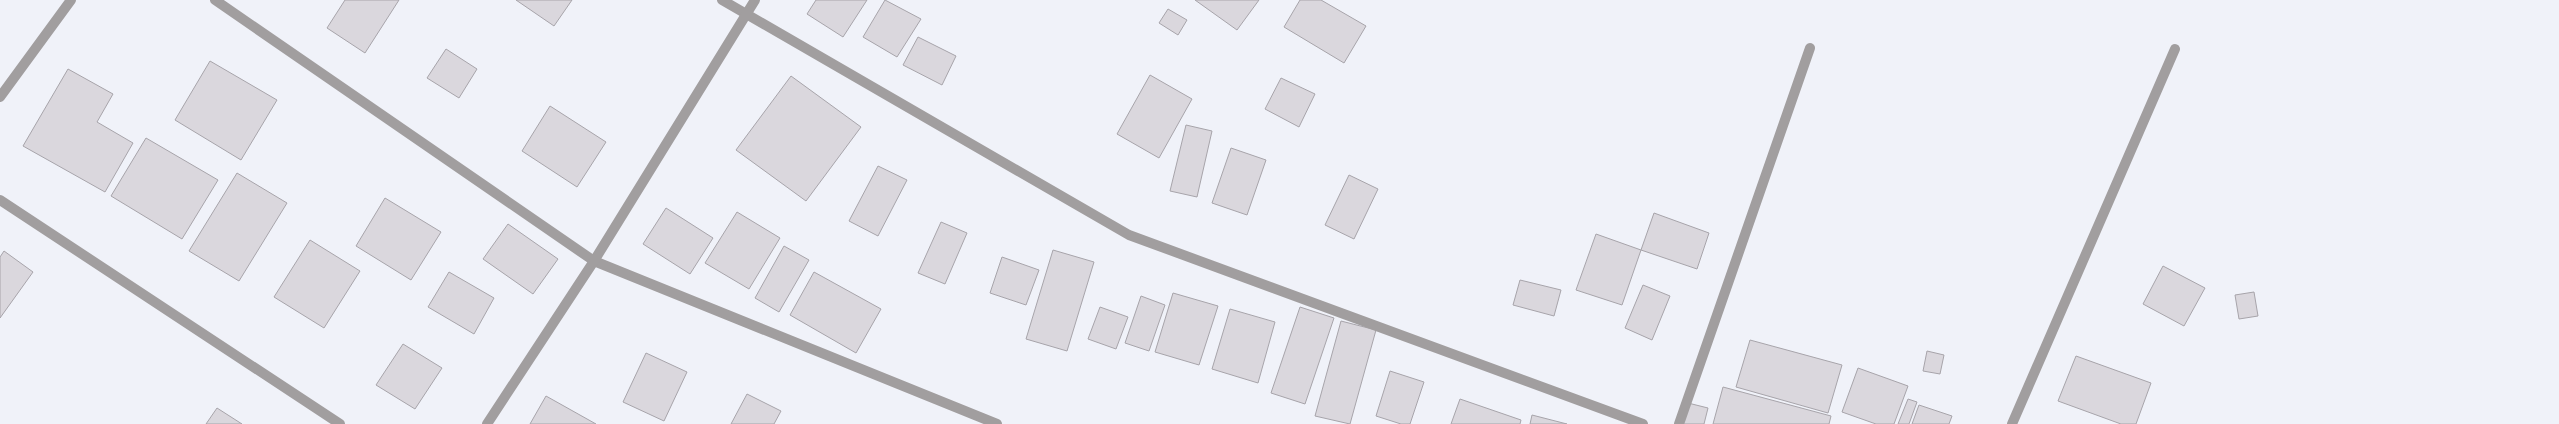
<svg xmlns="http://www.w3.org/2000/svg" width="2559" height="424" font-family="'Work Sans',sans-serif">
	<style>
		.building { fill: #dad7dd; stroke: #a7a4aa }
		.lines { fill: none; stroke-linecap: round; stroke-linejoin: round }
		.street { stroke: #a19e9f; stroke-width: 10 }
	</style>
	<rect width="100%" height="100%" fill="#f0f2f9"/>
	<g class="building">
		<polygon points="345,0 399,0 365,53 327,28"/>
		<polygon points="516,0 572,0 554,26"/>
		<polygon points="816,0 867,0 843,37 807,14"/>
		<polygon points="885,0 921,19 897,57 863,37"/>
		<polygon points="1195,0 1259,0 1237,30"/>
		<polygon points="1300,0 1321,0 1366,26 1344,63 1284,27"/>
		<polygon points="1168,9 1187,20 1178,35 1159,23"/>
		<polygon points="918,37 956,56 942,85 903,65"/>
		<polygon points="446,49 477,69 459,98 427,78"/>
		<polygon points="210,61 277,100 241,160 175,120"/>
		<polygon points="68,69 113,94 97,122 133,143 105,192 23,146"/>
		<polygon points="1150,75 1192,99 1159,158 1117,134"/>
		<polygon points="791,76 861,127 806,201 736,150"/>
		<polygon points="1281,78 1315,94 1299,127 1265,109"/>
		<polygon points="550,106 606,142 577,187 522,151"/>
		<polygon points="1186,125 1212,131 1197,197 1170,191"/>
		<polygon points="146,138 218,180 182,239 111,196"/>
		<polygon points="1231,148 1266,160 1247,215 1212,203"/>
		<polygon points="878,166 907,180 878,236 849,221"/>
		<polygon points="237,173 287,203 239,281 189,251"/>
		<polygon points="1349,175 1378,189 1354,239 1325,225"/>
		<polygon points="385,198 441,232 411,280 356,246"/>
		<polygon points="666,208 713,238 690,274 643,244"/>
		<polygon points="737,212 780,238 749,289 705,263"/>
		<polygon points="1654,213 1709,233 1697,269 1641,250"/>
		<polygon points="941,222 967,233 945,284 918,273"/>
		<polygon points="508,224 558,259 533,294 483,259"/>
		<polygon points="1596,234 1641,250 1622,305 1576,290"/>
		<polygon points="310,240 360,271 324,328 274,297"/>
		<polygon points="784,246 809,260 779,312 755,298"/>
		<polygon points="1053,250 1094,262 1067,351 1026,339"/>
		<polygon points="4,251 33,272 0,318 0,257"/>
		<polygon points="1002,257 1039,270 1026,305 990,293"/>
		<polygon points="2163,266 2205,288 2184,326 2143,304"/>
		<polygon points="449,272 494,298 474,334 428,307"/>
		<polygon points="814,272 881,309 856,353 790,315"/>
		<polygon points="1520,280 1561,290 1554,316 1513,305"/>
		<polygon points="1643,285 1670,296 1652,340 1625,328"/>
		<polygon points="2254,292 2258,316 2239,319 2235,295"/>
		<polygon points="1173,293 1218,306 1199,365 1155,352"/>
		<polygon points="1141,296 1165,305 1149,351 1125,343"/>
		<polygon points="1100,307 1128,317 1116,349 1088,339"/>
		<polygon points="1300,307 1334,318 1305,404 1271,393"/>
		<polygon points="1230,309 1275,322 1258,383 1212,369"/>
		<polygon points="1341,321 1376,330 1350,424 1315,416"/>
		<polygon points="1750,340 1842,365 1828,413 1736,387"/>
		<polygon points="403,344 442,368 415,409 376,385"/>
		<polygon points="1927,351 1944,355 1940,374 1923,371"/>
		<polygon points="646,353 687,372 664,421 623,402"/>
		<polygon points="2076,356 2151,383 2136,424 2121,424 2058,401"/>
		<polygon points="1858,368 1908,386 1894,424 1876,424 1842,412"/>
		<polygon points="1390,371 1424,382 1410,424 1401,424 1376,416"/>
		<polygon points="1723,387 1831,416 1829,424 1713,424"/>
		<polygon points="747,394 781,411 774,424 731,424"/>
		<polygon points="546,396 596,424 530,424"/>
		<polygon points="1460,399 1521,420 1520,424 1451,424"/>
		<polygon points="1908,399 1917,402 1909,424 1898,424"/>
		<polygon points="1688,403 1708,408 1704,424 1683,424"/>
		<polygon points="1919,405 1952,416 1949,424 1912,424"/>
		<polygon points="217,408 242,424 206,424"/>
		<polygon points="1532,415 1567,424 1530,424"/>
	</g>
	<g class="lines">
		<g class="street">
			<polyline points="215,0 594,261 997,424"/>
			<polyline points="722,0 1129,235 1643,424"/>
			<polyline points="0,97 71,0"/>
			<polyline points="0,200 340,424"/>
			<polyline points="487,424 594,261 755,0"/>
			<polyline points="1679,424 1810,48"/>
			<polyline points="2012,424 2175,49"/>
		</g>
	</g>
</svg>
